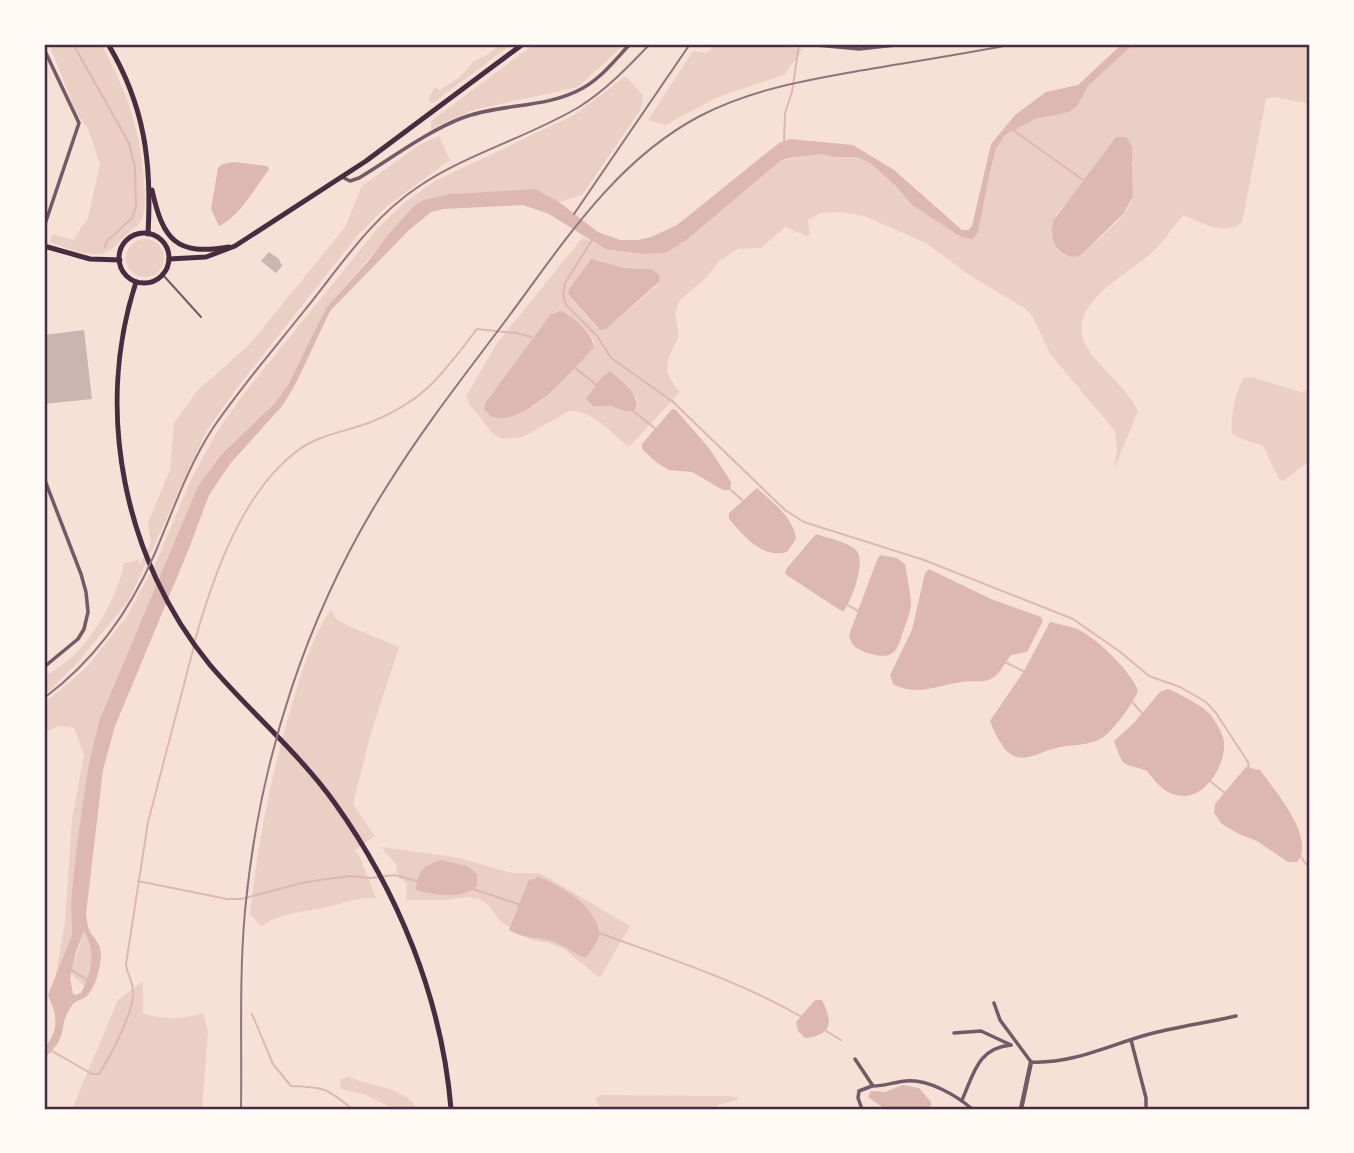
<svg xmlns="http://www.w3.org/2000/svg" width="1354" height="1153" font-family="'PT Sans Narrow',sans-serif">
	<style>
		.green { fill: #ebcfc5; fill-rule: evenodd }
		.water { fill: #dcb8b0; fill-rule: evenodd }
		.lines { fill: none; stroke-linecap: round; stroke-linejoin: round }
		.stream { stroke: #dcb8b0; stroke-width: 2 }
		.building { fill: #ccb4b1 }
		.service { stroke: #755966; stroke-width: 2 }
		.minor { stroke: #755966; stroke-width: 3.5 }
		.tertiary { stroke: #755966; stroke-width: 4.5 }
		.secondary { stroke: #4a2c40; stroke-width: 5 }
		.primary { stroke: #4a2c40; stroke-width: 5 }
		.rail { stroke: #8f747c; stroke-width: 2 }
		.neatline { fill: none; stroke: #4a2c40; stroke-width: 2.5 }
	</style>
	<rect width="100%" height="100%" fill="#f7e1d7"/>
	<g class="green">
		<path d="M49,44h52c24,42 40,88 43,137 1,13 2,26 -2,38 -4,9 -13,12 -19,19 -8,8 -14,16 -26,16 -16,1 -32,-7 -47,-12l2,-8 21,6 15,-22 12,-54 -12,-35 -12,-17z"/>
		<polygon points="500,44 512,44 433,103 429,101 430,96 435,87 440,90 460,77 473,62 487,55"/>
		<polygon points="534,44 625,44 578,87 473,110 443,123 431,130 431,121"/>
		<polygon points="716,44 763,44 803,49 784,75 718,97 665,125 648,120 693,51 706,53"/>
		<path d="M1134,44h176v60l-36,-7 -8,2 -24,124c-21,13 -38,0 -59,-8 -11,14 -22,30 -35,41 -25,21 -87,52 -60,93 14,22 38,37 50,62l-24,59 3,-19 -2,-20 -65,-77 -17,-37 -7,-8 -54,-32 -46,-34 -62,-27 -25,-4 -19,1 -12,7 2,14 -3,2 -22,-9 -24,21 -23,1 -19,12 -12,16 -27,23 -5,13 4,23 -11,23 -1,12 3,8 10,13 -51,55c-18,-14 -37,-38 -60,-36l-46,26 -21,2 -9,-5 -23,-29 -4,-9 31,-53 86,-106 22,12 84,-11 91,-77 34,-8 20,4h22l13,5 28,25 14,17 62,35 23,-90 9,-14 30,-16 36,-7 6,-6 12,-21zM1103,155l30,7c-1,11 0,22 0,33 -1,18 -37,46 -50,58l-5,4 -14,-2 -7,-5 -1,-35 37,-44zM595,260l31,8 25,1 8,6 1,5 -5,7 -49,42 -9,-1 -29,-33 1,-6 20,-28zM554,312l14,2 26,27v6l-58,58 -46,11 -6,-7 2,-7zM612,372l25,27 -2,12 -11,1 -13,-6h-18l-7,-7z"/>
		<polygon points="626,76 643,95 641,109 582,195 559,202 536,189 450,194 415,205 326,308 289,383 275,403 221,455 198,486 99,721 88,768 76,851 71,902 72,935 55,979 65,922 72,819 84,755 74,728 59,726 46,732 44,745 44,703 86,668 128,615 158,558 189,484 216,433 243,395 377,229 404,203 435,181 574,115"/>
		<path d="M439,136l11,24 -64,47 -29,29 -120,152 -30,42 -78,170 -50,61 -35,35v-19c8,-6 19,-12 27,-19 25,-23 46,-61 53,-94l14,-4 1,5 12,-22 -3,-21 22,-52 4,-47 23,-32 53,-47 95,-117 17,-41 57,-41z"/>
		<circle cx="145" cy="258" r="19"/>
		<path d="M1244,377h8l52,16 6,-9v77l-27,20 -4,-2 -16,-33 -24,-8 -7,-5c-2,-15 4,-44 12,-56z"/>
		<path d="M331,609l5,10 8,5 55,23 -28,86 -18,71 22,32 -21,15 5,4 17,43c-19,-1 -32,5 -49,9 -22,5 -47,6 -66,19l-11,-12c8,-74 22,-145 44,-216 9,-30 19,-63 37,-89z"/>
		<polygon points="381,847 455,857 512,873 540,873 630,926 600,978 564,949 549,943 532,940 501,922 488,905 480,899 466,897 446,900 406,900 407,884 398,876 396,864"/>
		<path d="M84,931c10,16 10,38 0,55l-13,-13z"/>
		<path d="M143,981v32c16,7 43,6 60,0l5,18 -6,78h-130l46,-109z"/>
		<path d="M349,1076c21,12 55,9 68,33h-23l-28,-14 -25,-6 -1,-9z"/>
		<polygon points="601,1095 729,1096 737,1097 738,1100 718,1105 711,1109 601,1109 595,1098"/>
	</g>
	<g class="water">
		<path d="M1122,44h12l-45,41 -12,21 -7,6 -35,7 -30,16 -9,14 -6,23 -12,60 -5,7 -12,-2 -50,-33 -14,-17 -28,-25 -13,-5h-22l-13,-3 -33,4 -8,3 -91,77 -23,15 -23,1 -38,-5 -56,-35 -26,-9 -80,4 -12,3 -22,18 -79,81 -33,70 -14,24 -53,59 -21,31 -19,51 -75,180 -12,44 -17,144c1,5 1,11 3,16 4,7 12,14 12,24 0,12 -6,38 -17,44 -5,3 -10,3 -13,9 -14,20 -1,30 -27,51 0,-10 4,-14 8,-22 7,-15 2,-27 -4,-41l24,-60 -1,-33 5,-51 12,-83 11,-47 99,-235 23,-31 54,-52 14,-20 37,-75 44,-49 17,-23 28,-31 9,-5 26,-6 86,-5 23,13 39,30 22,8h18l13,-3 26,-12 102,-82 11,-4 63,6 41,25 68,60h6l4,-4 19,-82 24,-29 31,-23 32,-7zM84,931c12,21 8,41 -3,62l-5,2 -3,-1 -3,-16 6,-26z"/>
		<path d="M1116,137h10l6,9 1,51 -10,17 -40,39 -6,4c-20,0 -28,-17 -24,-36z"/>
		<path d="M234,162l33,4 2,3c-13,18 -30,48 -50,57l-8,-17 7,-41 5,-4z"/>
		<polygon points="591,259 625,268 651,269 659,275 660,281 606,329 600,330 568,294 569,289"/>
		<path d="M560,311c12,3 33,24 34,36 -23,24 -69,82 -104,69l-6,-7 2,-7 65,-88z"/>
		<path d="M610,371c11,9 32,25 25,39l-9,2 -15,-6h-18l-7,-7 16,-22z"/>
		<polygon points="672,409 675,409 709,448 731,482 730,490 723,490 692,472 669,470 656,462 642,449 642,444"/>
		<path d="M757,488c15,14 37,30 39,51l-9,13c-25,7 -43,-16 -58,-33v-6z"/>
		<path d="M816,534c11,4 32,8 40,16 11,11 -5,52 -13,62l-58,-38 2,-6z"/>
		<path d="M880,555l17,3 8,6c2,13 5,25 6,38 0,10 -4,18 -7,27 -7,23 -10,32 -37,24 -10,-4 -16,-7 -18,-18l28,-75z"/>
		<path d="M929,569l62,30 50,18 2,4 -16,31 -16,3c-6,7 -10,17 -17,22 -9,7 -21,3 -32,5 -24,3 -45,15 -69,2l-3,-9 22,-45 13,-57z"/>
		<path d="M1050,622c9,2 19,4 27,7 20,9 54,42 61,62 -6,14 -24,39 -36,47 -11,7 -30,7 -42,9 -22,4 -41,23 -58,-2 -5,-8 -9,-15 -12,-24l34,-50z"/>
		<path d="M1168,689c10,4 35,17 42,25 5,7 13,19 14,28 2,24 -21,61 -48,53 -13,-3 -21,-14 -29,-24 -25,-10 -22,1 -33,-30l20,-18 26,-31z"/>
		<path d="M1246,767l14,3c14,20 57,68 37,92h-9l-31,-21 -18,-7 -17,-10 -8,-11 1,-9z"/>
		<path d="M441,860l26,6 10,8v12c-15,14 -43,9 -61,4 1,-19 8,-25 25,-30z"/>
		<path d="M537,876c26,11 57,28 63,58l-6,13 -9,11c-13,-6 -23,-14 -37,-18 -13,-3 -27,-2 -39,-10l20,-50 6,-1z"/>
		<path d="M815,1000h7c10,21 12,35 -17,38l-7,-7 -2,-9z"/>
		<polygon points="903,1085 919,1088 931,1102 931,1109 885,1109 868,1097 871,1091 885,1092"/>
	</g>
	<g class="lines">
		<g class="stream">
			<polyline points="73,44 129,143 135,167 136,206 132,218 106,242 105,248"/>
			<polyline points="1013,130 1083,180"/>
			<polyline points="784,142 785,113 792,92 799,44"/>
			<polyline points="592,240 565,283 563,295 566,305 598,337 611,358 672,401 785,510 804,522 924,560 1073,619 1119,651 1149,676 1180,687 1206,702 1216,713 1248,762 1249,769"/>
			<polyline points="574,367 597,385"/>
			<polyline points="633,411 656,429"/>
			<polyline points="731,490 742,500"/>
			<polyline points="848,605 858,611"/>
			<path d="M195,640c18,-63 47,-148 102,-189 22,-17 49,-19 74,-29 55,-22 71,-48 106,-93l39,4 16,4"/>
			<polyline points="1003,661 1023,671"/>
			<polyline points="1133,703 1143,714"/>
			<polyline points="1209,780 1226,794"/>
			<polyline points="1300,856 1310,869"/>
			<polyline points="138,881 227,899 241,899 306,882 350,876 370,878 394,875 417,881"/>
			<polyline points="473,889 521,905"/>
			<path d="M599,933c69,25 138,47 201,83"/>
			<polyline points="70,969 89,981"/>
			<path d="M252,1014l21,50 18,22c33,1 36,2 61,23"/>
			<polyline points="826,1031 841,1040"/>
			<path d="M52,1051l40,23h7c11,-17 36,-64 34,-83 0,-9 -6,-17 -7,-27l22,-142 46,-176"/>
		</g>
	</g>
	<g class="building">
		<polygon points="269,252 279,259 282,266 276,273 261,261"/>
		<polygon points="84,330 92,399 44,404 44,335"/>
	</g>
	<g class="lines">
		<polyline class="service" points="163,275 201,317"/>
		<g class="minor">
			<polyline points="806,44 859,49 905,44"/>
			<polyline points="44,49 79,123 44,227"/>
			<path d="M342,177l8,4 9,-3c33,-20 67,-46 103,-60 39,-15 84,-9 121,-30 19,-11 32,-28 47,-44"/>
			<polyline points="44,478 81,574 86,592 88,612 84,629 78,639 44,667"/>
			<path d="M994,1003l6,17 31,42c41,2 76,-16 115,-27 29,-8 60,-12 90,-19"/>
			<polyline points="954,1033 981,1031 1011,1045"/>
			<polyline points="1131,1040 1146,1098 1146,1109"/>
			<path d="M855,1059l18,27c11,0 22,-4 33,-5 22,-2 50,14 66,28"/>
			<path d="M962,1100c12,-27 16,-52 49,-55"/>
			<polyline points="862,1109 858,1098 859,1091 872,1086"/>
		</g>
		<polyline class="tertiary" points="1021,1109 1031,1062"/>
		<polyline class="secondary" points="44,246 90,259 120,260"/>
		<g class="primary">
			<path d="M108,44c37,62 44,119 40,190"/>
			<path d="M152,190c11,50 24,66 77,57"/>
			<circle cx="144" cy="258" r="25"/>
			<polyline points="169,259 206,257 235,246 366,161 523,44"/>
			<path d="M136,282c-42,129 -12,278 74,383 40,47 88,87 124,137 64,89 108,197 117,307"/>
		</g>
		<g class="rail">
			<polyline points="574,214 690,44"/>
			<path d="M44,698c50,-37 87,-89 111,-145 18,-42 33,-87 58,-125 28,-41 60,-78 91,-117 35,-43 67,-93 114,-124 50,-34 109,-49 161,-80 27,-17 49,-40 71,-63"/>
			<path d="M241,1109c1,-66 -2,-132 4,-198 14,-151 62,-300 144,-428 36,-58 79,-112 120,-167 55,-74 107,-156 191,-200 46,-24 96,-34 147,-43 56,-10 112,-18 167,-29"/>
		</g>
	</g>
	<rect width="1354" height="1153" fill="none" stroke="#fffaf5" stroke-width="91"/>
	<rect x="46" y="46" width="1262" height="1062" class="neatline"/>
</svg>
